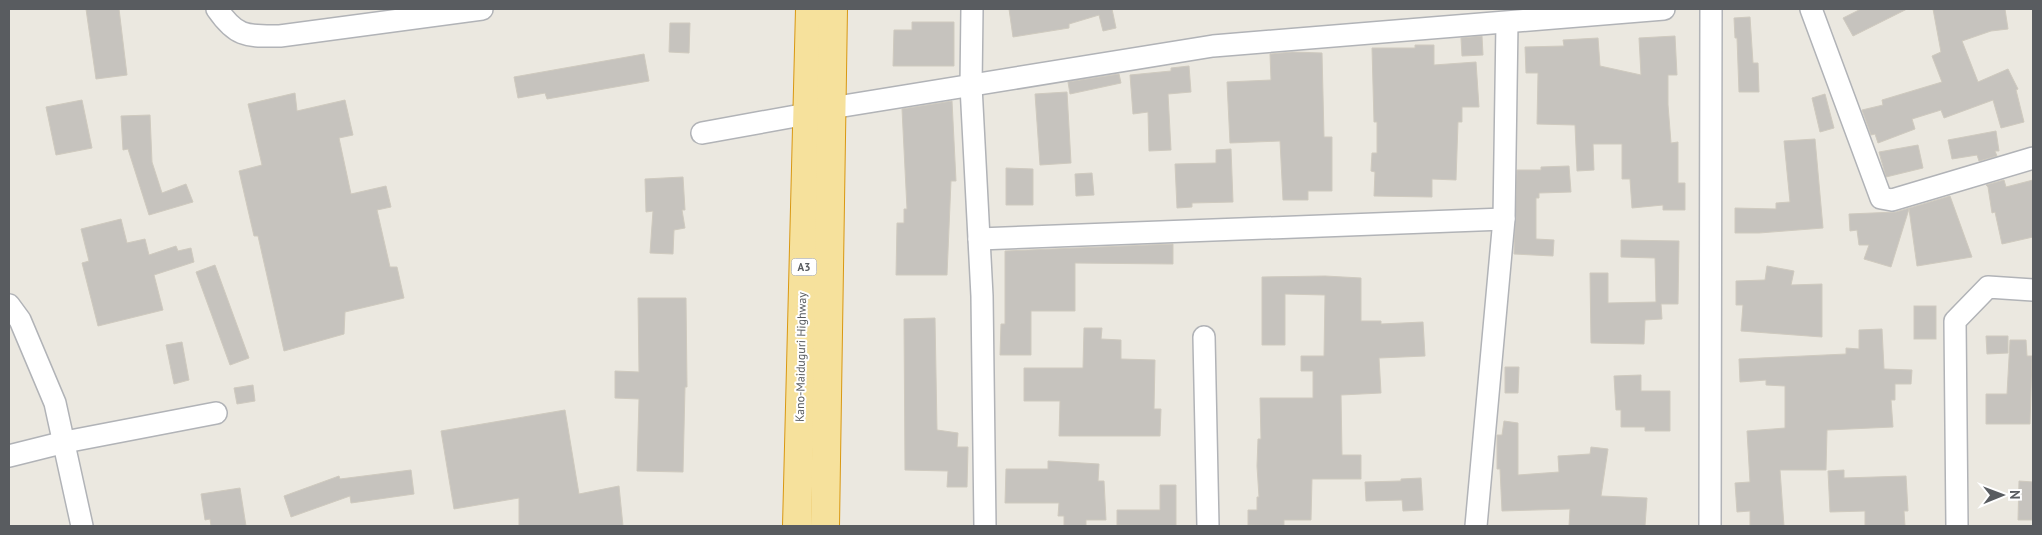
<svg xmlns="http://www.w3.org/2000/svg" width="2042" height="535" font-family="'PT Sans',sans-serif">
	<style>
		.building { fill: #c6c3be; stroke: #cfcabf }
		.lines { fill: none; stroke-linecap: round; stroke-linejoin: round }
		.minor-casing { stroke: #b1b3b7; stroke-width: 24 }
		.trunk-casing { stroke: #d99812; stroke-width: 30 }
		.minor { stroke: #fff; stroke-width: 21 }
		.trunk { stroke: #f6e19c; stroke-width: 28 }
		.labels { text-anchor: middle; stroke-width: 4; stroke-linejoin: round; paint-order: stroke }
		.shield { fill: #fff; stroke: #8b8d90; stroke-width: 1 }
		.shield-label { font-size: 11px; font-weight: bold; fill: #595c60 }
		.street-label { font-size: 12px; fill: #595c60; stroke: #fff }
	</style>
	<rect width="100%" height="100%" fill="#ebe8e0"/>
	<g class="building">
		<polygon points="86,9 119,9 127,75 96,79"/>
		<polygon points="1009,9 1112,9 1116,28 1103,31 1099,15 1069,24 1069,28 1013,37"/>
		<polygon points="1861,9 1907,9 1853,36 1843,18"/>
		<polygon points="1933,9 2005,9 2008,29 1991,31 1962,41 1978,82 2008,69 2018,89 2016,90 2024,122 2001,128 1993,100 1944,118 1941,110 1912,119 1915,129 1878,143 1875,134 1871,135 1862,110 1883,105 1882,100 1942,82 1932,56 1941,52"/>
		<polygon points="1750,17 1753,63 1758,63 1759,92 1739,92 1737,38 1735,38 1734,18"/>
		<polygon points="912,22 954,22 954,66 893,66 894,30 912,30"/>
		<polygon points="670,23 690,23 689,53 669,52"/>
		<polygon points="1482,36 1483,55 1462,56 1461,38"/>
		<polygon points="1675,36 1677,75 1668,75 1668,105 1671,143 1678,142 1678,183 1685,183 1685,210 1663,210 1663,205 1632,208 1630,179 1622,179 1622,144 1593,144 1594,170 1577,171 1575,125 1537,124 1538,73 1526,73 1525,47 1564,46 1563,40 1598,38 1600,66 1641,75 1639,38"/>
		<polygon points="1415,45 1434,45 1434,65 1476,62 1479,107 1462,107 1462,122 1458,122 1456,180 1432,179 1432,197 1374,196 1375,172 1371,171 1372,153 1377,153 1377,122 1374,122 1372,48 1415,48"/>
		<polygon points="1292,52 1322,53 1324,137 1332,137 1332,191 1308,191 1308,200 1283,200 1280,141 1230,143 1227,82 1271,80 1270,54"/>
		<polygon points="644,54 649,81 547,99 545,93 518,98 514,77"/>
		<polygon points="1189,66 1191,92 1168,94 1171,150 1149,151 1148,112 1133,114 1130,75 1171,71 1171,68"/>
		<polygon points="1119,74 1121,83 1070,94 1068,82"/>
		<polygon points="1067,92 1071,163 1040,165 1035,94"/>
		<polygon points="295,93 297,111 345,100 353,135 339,138 351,194 386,186 391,207 377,210 390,267 397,267 404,298 345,312 344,334 284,351 258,236 254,236 239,171 262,165 248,104"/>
		<polygon points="1825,94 1834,128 1820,132 1812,98"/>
		<polygon points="82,100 92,148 56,155 46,107"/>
		<polygon points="952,101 956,181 951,181 947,275 896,275 897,223 904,223 904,209 907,209 902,109"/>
		<polygon points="150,115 152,162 162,193 186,184 193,202 149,215 128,149 123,150 121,116"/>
		<polygon points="1996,131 1999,151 1995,151 1997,156 1979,161 1977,155 1952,159 1948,140"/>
		<polygon points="1815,139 1823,228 1759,233 1735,233 1735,208 1776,209 1776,203 1790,202 1784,141"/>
		<polygon points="1918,145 1923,168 1886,177 1879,152"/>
		<polygon points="1231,149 1233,202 1192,203 1192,207 1177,208 1175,164 1216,163 1216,150"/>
		<polygon points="1569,166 1571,192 1539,193 1539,198 1536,198 1536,239 1554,240 1553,256 1514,254 1517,170 1541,170 1541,167"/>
		<polygon points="1006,168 1033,169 1033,205 1006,205"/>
		<polygon points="1092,173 1094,195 1076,196 1075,174"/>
		<polygon points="683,177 685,210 682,210 685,228 674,230 673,254 650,253 653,211 646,212 645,179"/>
		<polygon points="2004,180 2006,187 2033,180 2033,237 2002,244 1995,212 1992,213 1988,187 1986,185"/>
		<polygon points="1950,196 1972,257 1917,266 1909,209 1891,267 1864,259 1869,245 1859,245 1857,230 1850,231 1849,214 1896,212"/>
		<polygon points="121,219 127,243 145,239 149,255 176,246 178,251 191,248 194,262 154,275 163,310 98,326 82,263 89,261 81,229"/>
		<polygon points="1621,240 1679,241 1678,304 1661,304 1662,319 1645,320 1644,344 1591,343 1590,273 1608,273 1608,303 1656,302 1655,258 1621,257"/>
		<polygon points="1173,244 1173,264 1075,263 1075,311 1031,311 1031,355 1000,355 1001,324 1005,324 1005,251"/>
		<polygon points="215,265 249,358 230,365 196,272"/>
		<polygon points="1767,266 1794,271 1791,285 1822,284 1822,337 1741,331 1743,305 1736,305 1736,281 1765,280"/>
		<polygon points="1325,276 1361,278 1361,321 1381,321 1381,324 1423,322 1425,356 1379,358 1381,393 1341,395 1342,455 1361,455 1361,479 1312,479 1311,520 1284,520 1284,526 1248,525 1248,510 1257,510 1257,497 1259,497 1257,466 1258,439 1261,439 1260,398 1313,398 1313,371 1301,371 1301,356 1324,356 1325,295 1285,294 1285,345 1262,345 1262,277"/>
		<polygon points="638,298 686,298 687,387 685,387 683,472 637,471 639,399 615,398 615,371 639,372"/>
		<rect x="1914" y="306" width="22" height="33"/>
		<polygon points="935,318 937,430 958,433 957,447 968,447 967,487 947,487 948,471 905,470 904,319"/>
		<polygon points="1084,328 1102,328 1101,339 1121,340 1121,359 1155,360 1154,409 1161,409 1160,436 1059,436 1060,401 1024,401 1024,368 1083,368"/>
		<polygon points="1882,329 1884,369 1912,370 1911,384 1895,384 1895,400 1891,400 1893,427 1827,430 1826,470 1780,470 1784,526 1750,526 1750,511 1737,512 1735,483 1750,482 1747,431 1785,428 1785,386 1766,385 1766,380 1740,382 1739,359 1846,354 1846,348 1859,349 1859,330"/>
		<polygon points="1986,336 2008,336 2008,353 1987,354"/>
		<polygon points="2010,340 2026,340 2027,356 2032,356 2030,424 1986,424 1986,394 2007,394"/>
		<polygon points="182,342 189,380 174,384 166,345"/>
		<polygon points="1505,367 1519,367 1518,393 1505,393"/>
		<polygon points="1641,375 1641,391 1670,391 1670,431 1645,431 1645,427 1621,427 1621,410 1616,410 1614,376"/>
		<polygon points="253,385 255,401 237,404 234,388"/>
		<polygon points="565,410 579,494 619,486 623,526 519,526 519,498 454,509 441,431"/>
		<polygon points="1504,421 1518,423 1518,475 1559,472 1558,456 1590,454 1591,447 1608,449 1601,496 1647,498 1645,526 1569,526 1570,509 1502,511 1500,469 1497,469 1497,435 1502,435"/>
		<polygon points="1048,461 1099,464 1098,481 1104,481 1106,520 1086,520 1086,526 1064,526 1064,516 1058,516 1059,503 1005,503 1006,469 1048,469"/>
		<polygon points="411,470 414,494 351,503 350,496 291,517 284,496 339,476 340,479"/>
		<polygon points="1844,470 1844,478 1906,476 1908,511 1904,511 1905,526 1865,526 1865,511 1830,512 1828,471"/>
		<polygon points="1421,478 1423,510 1403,511 1402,500 1366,501 1365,482 1401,481 1401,479"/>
		<polygon points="2019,481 2033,482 2033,520 2018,520"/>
		<polygon points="1160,485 1176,485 1176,526 1117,525 1117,510 1160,510"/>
		<polygon points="240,488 246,526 211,526 210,519 205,520 201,494"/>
	</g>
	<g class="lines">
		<g class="minor-casing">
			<g id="minor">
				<path d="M217,9c20,29 30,27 63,27l202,-27"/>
				<polyline points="972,9 971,86 982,296 985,526"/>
				<polyline points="1811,9 1881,198 1892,200 2033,158"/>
				<polyline points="831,108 1213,46 1664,9"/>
				<polyline points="702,133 807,114"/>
				<polyline points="979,239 1504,219"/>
				<polyline points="9,305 20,320 55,403 82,526"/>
				<polyline points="1204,337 1208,526"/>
				<polyline points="9,456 65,442 216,413"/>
				<polyline points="1476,526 1504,219 1507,23"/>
				<polyline points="1710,526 1711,9"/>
				<polyline points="1957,526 1955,321 1988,287 2033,290"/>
			</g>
		</g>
		<g class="trunk-casing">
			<g id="trunk">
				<polyline points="797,526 810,9"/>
				<polyline points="825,526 833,9"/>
			</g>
		</g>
		<use href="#minor" class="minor"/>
		<use href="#trunk" class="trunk"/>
	</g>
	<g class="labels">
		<rect class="shield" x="791.5" y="258.5" width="25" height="17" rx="4"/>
		<g class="shield-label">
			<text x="804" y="271">A3</text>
		</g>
		<g class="street-label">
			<text transform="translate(801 357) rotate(-89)" y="4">Kano-Maiduguri Highway</text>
		</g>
	</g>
	<rect width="2042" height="535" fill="none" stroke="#595c60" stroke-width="20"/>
	<g transform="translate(2002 495) rotate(89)" stroke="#ffffff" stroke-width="4" paint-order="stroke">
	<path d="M0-4L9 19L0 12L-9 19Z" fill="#595c60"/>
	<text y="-8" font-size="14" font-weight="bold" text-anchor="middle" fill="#595c60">N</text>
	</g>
</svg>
